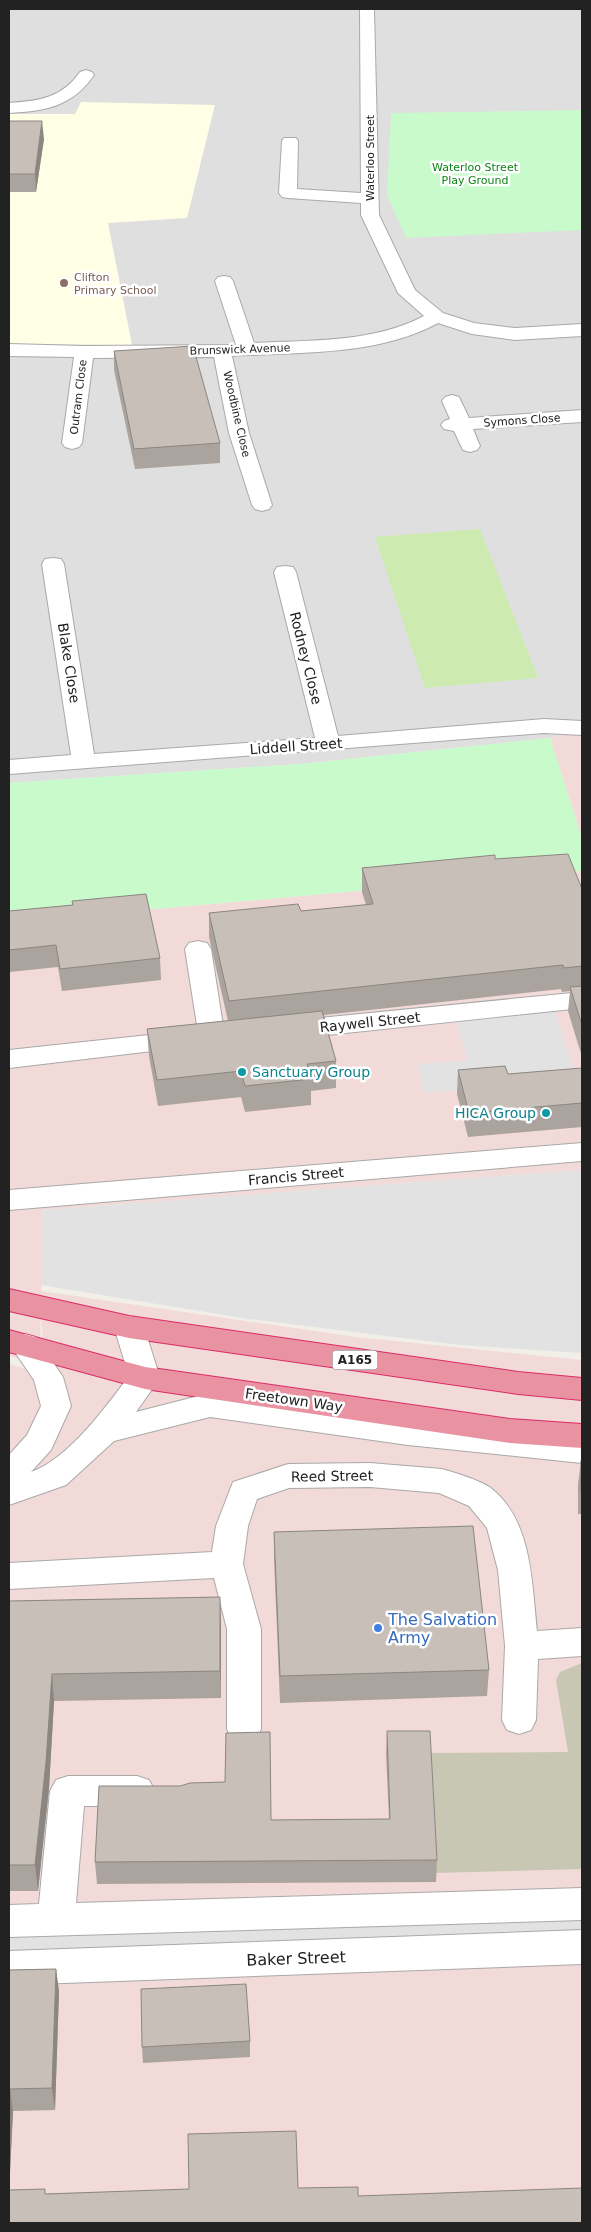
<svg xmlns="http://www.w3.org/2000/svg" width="591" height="2232" font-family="'DejaVu Sans',sans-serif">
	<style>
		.residential { fill: #e0dfdf }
		.commercial { fill: #f2dad9 }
		.education { fill: #ffffe5 }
		.construction { fill: #c7c7b4 }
		.grass { fill: #cdebb0 }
		.park { fill: #c8facc }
		.parking { fill: #e2e2e2 }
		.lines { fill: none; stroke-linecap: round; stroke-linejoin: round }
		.minor-casing { stroke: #a9a9a9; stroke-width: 2 }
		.highway-casing { stroke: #dc2a67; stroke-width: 2 }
		.minor { fill: #fff; fill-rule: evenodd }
		.highway { fill: #e892a2; fill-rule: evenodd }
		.wall { fill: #aba49e }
		.shaded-wall { fill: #8b8681 }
		.building { fill: #c7bfb8; stroke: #8b8681 }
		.education-dot { fill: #8d6e63; stroke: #fff; stroke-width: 2 }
		.culture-dot { fill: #0f9aa8; stroke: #fff; stroke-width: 2 }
		.shop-dot { fill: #3f7fe0; stroke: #fff; stroke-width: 2 }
		.labels { text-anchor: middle; stroke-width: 5; stroke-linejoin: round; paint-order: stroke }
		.far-street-label { font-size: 11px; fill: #222; stroke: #fff }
		.far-park-label { font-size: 11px; fill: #0c8416; stroke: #fff }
		.far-education-label { font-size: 11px; fill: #785e54; stroke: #fff; text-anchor: start }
		.shield { fill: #fff; stroke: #646464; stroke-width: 1 }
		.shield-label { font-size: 12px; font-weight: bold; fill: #222 }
		.street-label { font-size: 14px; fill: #222; stroke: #fff }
		.culture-label { font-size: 14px; fill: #0d838f; stroke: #fff; text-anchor: start }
		.near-shop-label { font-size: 16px; fill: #366cbe; stroke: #fff; text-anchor: start }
		.near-street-label { font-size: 16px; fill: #222; stroke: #fff }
	</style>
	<rect width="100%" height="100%" fill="#f2efe9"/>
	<polygon class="residential" points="9,9 582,9 582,728 550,738 300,764 9,783"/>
	<g class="commercial">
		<polygon points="582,728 582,838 550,738"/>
		<polygon points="582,871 582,1170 43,1210 41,1291 356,1337 582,1360 582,2223 9,2223 9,1364 44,1374 41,1304 40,1364 9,1356 9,922"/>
	</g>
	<polygon class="education" points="81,102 215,105 187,218 108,223 132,345 9,344 9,114 75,114"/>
	<polygon class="construction" points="582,1663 582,1869 435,1873 429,1753 568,1752 556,1680 560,1672"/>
	<polygon class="grass" points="480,529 538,678 425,688 375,537"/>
	<g class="park">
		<polygon points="582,110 582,230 406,238 387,195 391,113"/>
		<polygon points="550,738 582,838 582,871 9,922 9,783 300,764"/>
	</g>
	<g class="parking">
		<polygon points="555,1012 577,1078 424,1093 417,1064 467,1060 456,1021"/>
		<polygon points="582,1170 582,1353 460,1345 249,1319 41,1285 43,1210"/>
		<polygon points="582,1904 582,1947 9,1968 9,1921"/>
	</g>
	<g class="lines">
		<g class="minor-casing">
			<g id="minor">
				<path d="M360,9h14l5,206 36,75 28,23 31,10 41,5 67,-4v12l-67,4 -43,-6 -34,-11c-61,33 -138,29 -206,33l17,77 23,72 -3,4 -7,2 -7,-2 -3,-4 -23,-72 -15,-76 -121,1 -11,85 -3,4 -7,2 -7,-2 -3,-4 12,-86 -65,-1v-12l75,2 152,-1 -21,-64 3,-4 6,-1 6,1 3,4 21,62c57,-3 119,0 170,-27l-26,-23 -37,-78v-12l-73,-5 -6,-1 -3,-4 3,-52 2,-3h12l2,3 -1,48 64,4z"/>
				<path d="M86,70l6,2 2,3c-22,32 -49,36 -85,38v-10c30,-2 53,-5 71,-31z"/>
				<polygon points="452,395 459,397 469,418 582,410 582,422 473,429 480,446 477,450 470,452 463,450 454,431 444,429 441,425 444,421 450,419 442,401 445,397"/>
				<polygon points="53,558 61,559 64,564 94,754 315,738 274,572 277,567 285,566 293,567 296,572 338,736 544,719 582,721 582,735 544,733 9,774 9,760 71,755 42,564 45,559"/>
				<polygon points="198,941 207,943 211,949 225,1038 221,1044 212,1047 203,1044 199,1038 185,949 189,943"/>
				<polygon points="582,992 582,1008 289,1039 280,1036 276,1030 280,1024 289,1021"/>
				<polygon points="186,1031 195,1034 199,1040 195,1046 9,1068 9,1050"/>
				<polygon points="582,1143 582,1161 9,1210 9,1190"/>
				<path d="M129,1316l11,3 4,8 16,51 -24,34 74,-19 198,28 174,18v24l-174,-18 -198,-28 -96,24 -48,44 -57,20v-50l18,-20 14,-29 -7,-26 -24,-35 4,-8 11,-3 11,3 27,40 8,29 -20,44 -20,22c37,-13 74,-64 98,-96l-15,-49 4,-8z"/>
				<path d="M370,1463l72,6c13,4 39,11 50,20 40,32 40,95 45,142l45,-3v28l-44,3 -2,61 -5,10 -12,4 -12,-4 -5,-10 3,-74 -7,-76 -11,-42 -18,-22 -30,-13 -69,-6 -81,1 -32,11 -9,27 -5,38 18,65v100l-5,10 -12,4 -12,-4 -5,-10v-100l-13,-51 -205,11v-26l203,-11 4,-26 17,-44 55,-18z"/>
				<polygon points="68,1776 137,1776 149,1780 155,1791 149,1802 137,1806 84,1806 76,1903 582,1888 582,1920 9,1937 9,1905 39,1904 50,1791 56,1780"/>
				<polygon points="582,1930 582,1964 9,1985 9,1951"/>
			</g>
		</g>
		<g class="highway-casing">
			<g id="highway">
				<polygon points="9,1289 129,1316 518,1372 582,1378 582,1400 518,1394 129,1338 9,1311"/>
				<polygon points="9,1330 145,1367 510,1419 582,1424 582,1448 510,1443 145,1389 9,1352"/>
			</g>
		</g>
		<use href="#minor" class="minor"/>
		<use href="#highway" class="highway"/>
	</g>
	<g class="wall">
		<polygon points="9,121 44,139 36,192 9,192"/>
		<polygon points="114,351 220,443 220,463 135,469 114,370"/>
		<polygon points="495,859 582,889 582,1057 568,1011 570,991 562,992 561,989 324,1015 336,1061 336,1088 311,1091 311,1105 245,1112 241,1097 158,1106 149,1056 147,1029 228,1021 209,937 209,913 301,911 366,905 362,892 362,868"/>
		<polygon points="9,911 160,958 161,980 62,991 58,967 9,972"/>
		<polygon points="582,1068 582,1127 468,1137 457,1094 458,1070 508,1074"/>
		<polygon points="581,1461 582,1461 582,1514 578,1514 578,1484"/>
		<polygon points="274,1532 489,1670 487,1696 280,1703 274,1559"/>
		<polygon points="220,1597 221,1698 54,1701 49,1788 38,1891 9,1891 9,1601"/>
		<polygon points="387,1731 437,1860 436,1882 97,1884 95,1862 180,1786 225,1782 271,1820 389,1819 386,1753"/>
		<polygon points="56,1969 59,1992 55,2110 13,2111 9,2190 45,2194 298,2188 9,2223 9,1970"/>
		<polygon points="250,2041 250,2057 143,2063 142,2047"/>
	</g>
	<g class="shaded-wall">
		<polygon points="42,121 44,139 36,192 35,174"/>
		<polygon points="220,1597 221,1624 221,1698 220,1671"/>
		<polygon points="52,1674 54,1701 49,1788 38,1891 35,1865"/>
		<polygon points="56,1969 59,1992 55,2110 52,2088"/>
		<polygon points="10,2089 13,2111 9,2194 9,2111"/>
	</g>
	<g class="building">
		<polygon points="9,121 42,121 35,174 9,174"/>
		<polygon points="193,346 220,443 134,449 114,351"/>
		<polygon points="568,854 582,889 582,966 564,968 563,965 229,1001 209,913 298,904 301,911 373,904 362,868 495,855 495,859"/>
		<polygon points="146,894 160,958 60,969 56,945 9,950 9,911 73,905 72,901"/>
		<polygon points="582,986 582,1025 570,987"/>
		<polygon points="322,1011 336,1061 307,1064 311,1079 245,1086 241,1071 157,1080 147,1029"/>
		<polygon points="505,1066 508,1074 582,1068 582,1103 469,1113 458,1070"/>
		<rect x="581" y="1461" width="1" height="30"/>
		<polygon points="473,1526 489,1670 280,1676 274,1532"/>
		<polygon points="220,1597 220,1671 52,1674 46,1762 35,1865 9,1865 9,1601"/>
		<polygon points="387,1731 430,1731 437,1860 95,1862 99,1786 180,1786 190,1783 225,1782 226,1733 270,1732 271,1820 390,1819"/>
		<polygon points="56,1969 52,2088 10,2089 9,2111 9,1970"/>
		<polygon points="246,1984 250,2041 142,2047 141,1989"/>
		<polygon points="296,2131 298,2188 358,2187 358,2196 582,2188 582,2223 9,2223 9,2190 45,2189 45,2194 189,2189 188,2134"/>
	</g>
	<circle class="education-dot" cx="64" cy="283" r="5"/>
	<g class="culture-dot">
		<circle cx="242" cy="1072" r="5"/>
		<circle cx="546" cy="1113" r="5"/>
	</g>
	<circle class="shop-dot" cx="378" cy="1628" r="5"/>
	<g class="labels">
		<g class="far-street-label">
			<text transform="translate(370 158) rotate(-90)" y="4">Waterloo Street</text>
			<text transform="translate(240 349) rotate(-2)" y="4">Brunswick Avenue</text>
			<text transform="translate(78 397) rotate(-83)" y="4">Outram Close</text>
			<text transform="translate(237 414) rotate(77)" y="4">Woodbine Close</text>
			<text transform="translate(522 420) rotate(-4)" y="4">Symons Close</text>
		</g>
		<g class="far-park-label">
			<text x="475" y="171">Waterloo Street<tspan x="475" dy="13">Play Ground</tspan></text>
		</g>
		<g class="far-education-label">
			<text x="74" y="281">Clifton<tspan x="74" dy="13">Primary School</tspan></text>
		</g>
		<rect class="shield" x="332.5" y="1350.5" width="45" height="19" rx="4"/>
		<g class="shield-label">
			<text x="355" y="1364">A165</text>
		</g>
		<g class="street-label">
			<text transform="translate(306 658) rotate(76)" y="5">Rodney Close</text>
			<text transform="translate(69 663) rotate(81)" y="5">Blake Close</text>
			<text transform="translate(296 746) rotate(-4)" y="5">Liddell Street</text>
			<text transform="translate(370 1022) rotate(-6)" y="5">Raywell Street</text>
			<text transform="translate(296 1176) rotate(-5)" y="5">Francis Street</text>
			<text transform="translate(294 1400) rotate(8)" y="5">Freetown Way</text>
			<text transform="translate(332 1476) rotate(-1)" y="5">Reed Street</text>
		</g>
		<g class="culture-label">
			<text x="252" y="1077">Sanctuary Group</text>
			<text x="536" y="1118" text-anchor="end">HICA Group</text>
		</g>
		<g class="near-shop-label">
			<text x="388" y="1625">The Salvation<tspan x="388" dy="18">Army</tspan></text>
		</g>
		<g class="near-street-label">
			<text transform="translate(296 1958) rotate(-2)" y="6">Baker Street</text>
		</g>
	</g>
	<rect width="591" height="2232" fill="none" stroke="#222222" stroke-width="20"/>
</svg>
